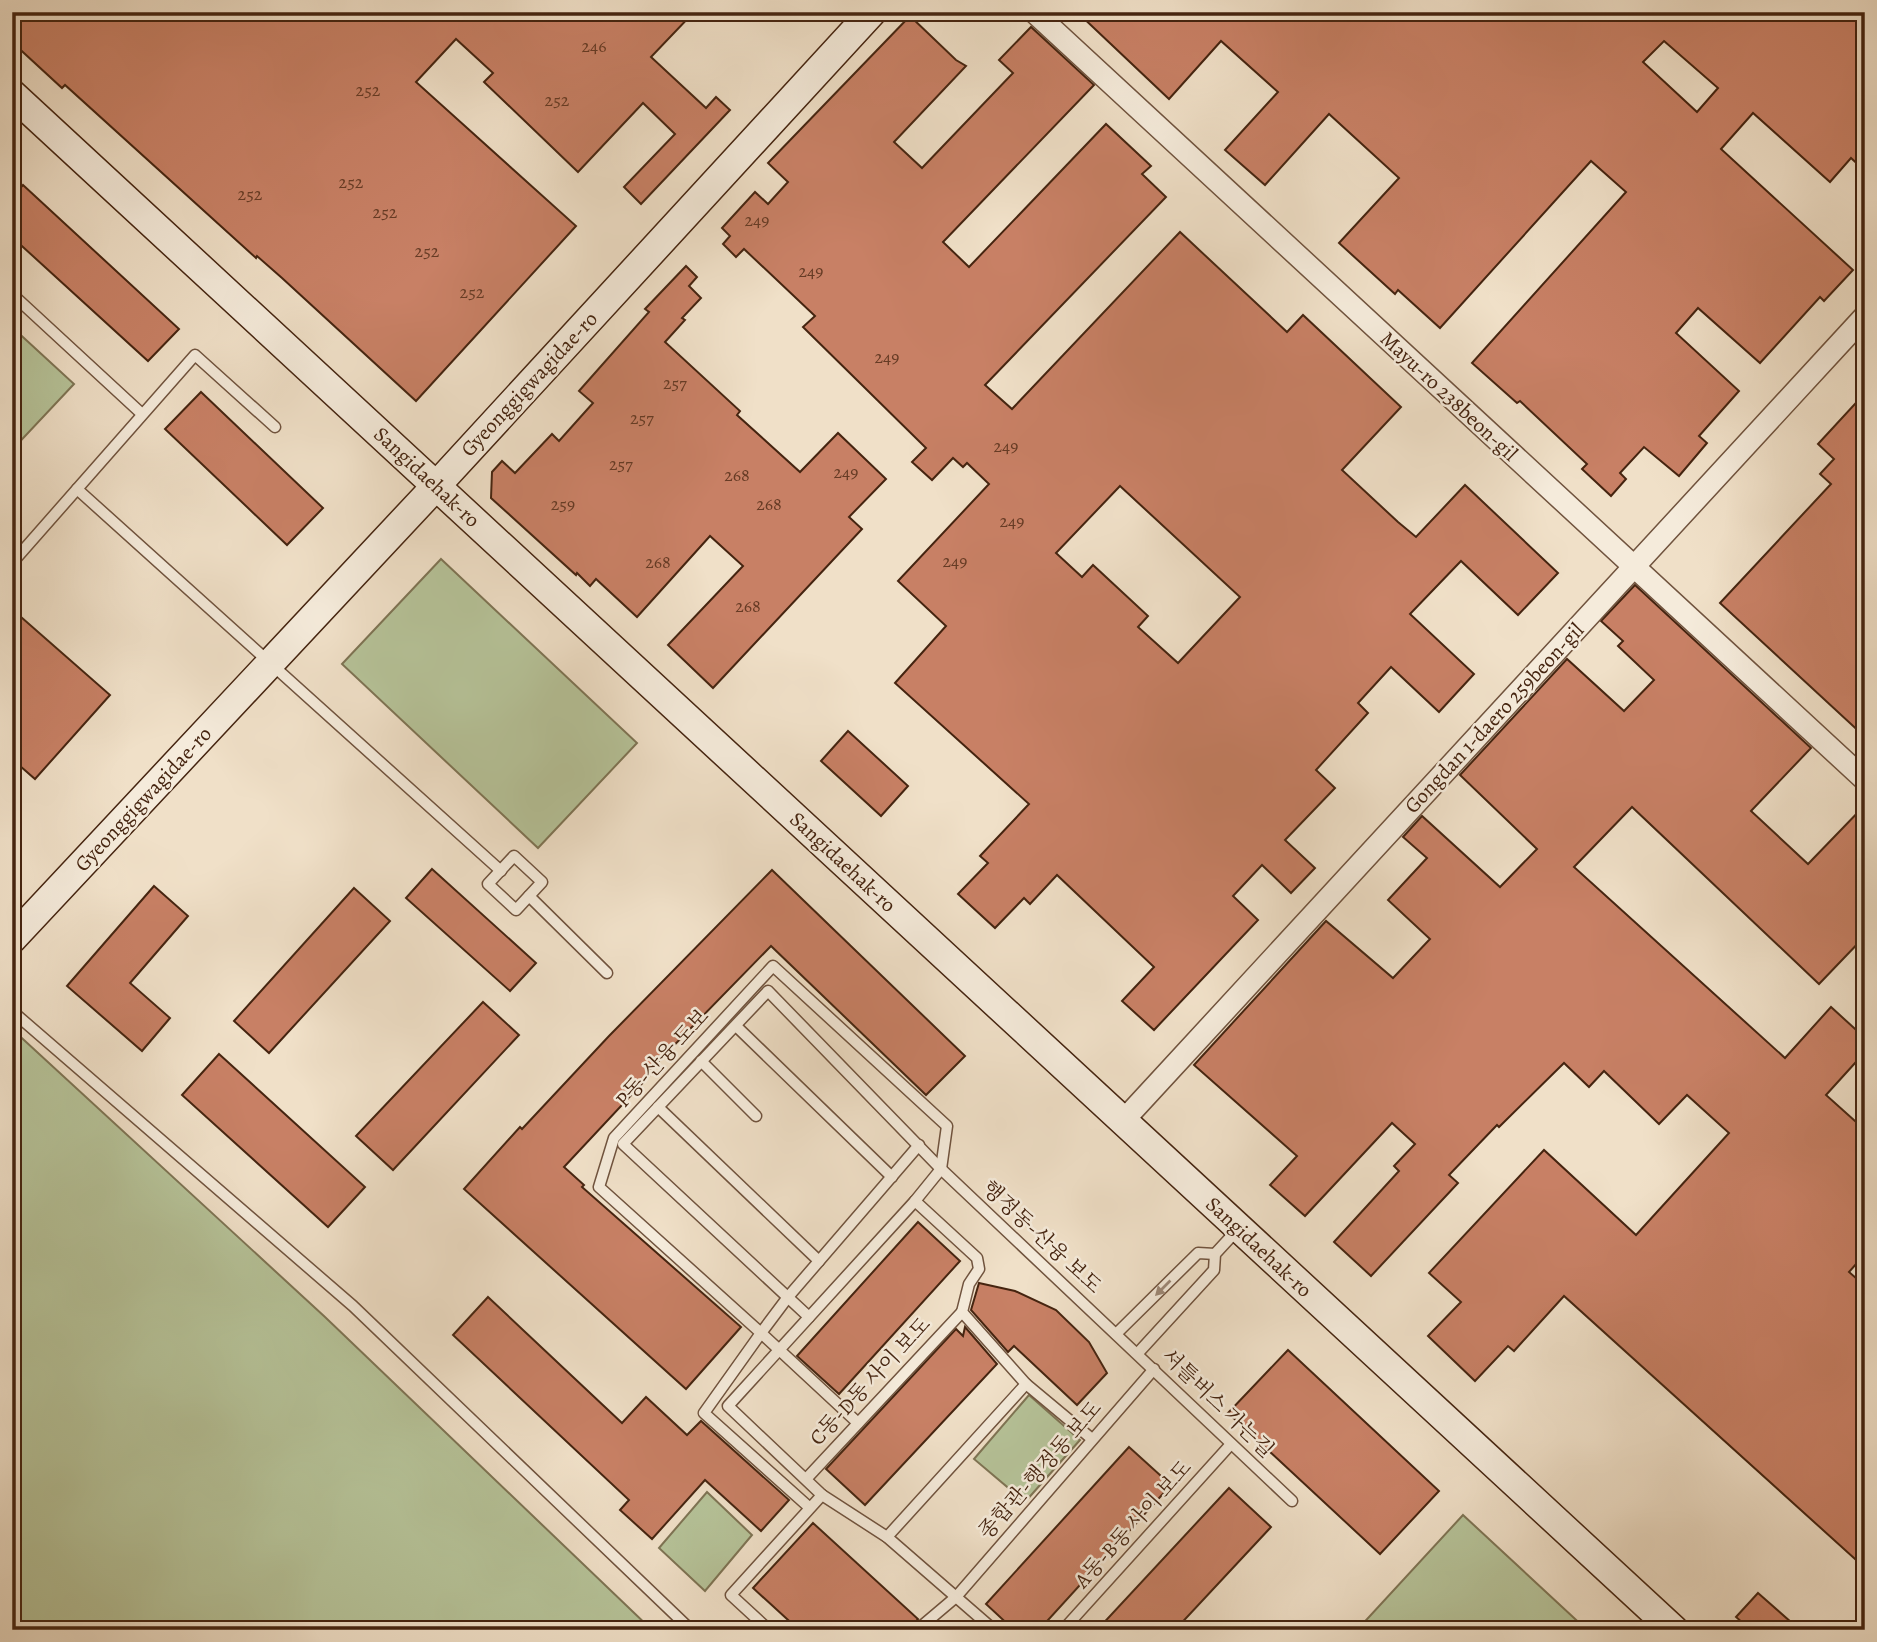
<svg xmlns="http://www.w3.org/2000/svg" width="1877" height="1642" font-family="Alegreya,'Noto Serif KR',serif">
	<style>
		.green { fill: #b6c399; stroke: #7e7454; stroke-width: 2 }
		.building { fill: #c88065; stroke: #452410; stroke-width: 2; fill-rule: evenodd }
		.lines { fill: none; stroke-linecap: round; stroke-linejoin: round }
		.lane-casing { stroke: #70533e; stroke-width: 13 }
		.street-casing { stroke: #70533e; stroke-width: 24 }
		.secondary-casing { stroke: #452410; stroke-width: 31 }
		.lane { stroke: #f5ebdb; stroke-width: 10 }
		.street { stroke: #f5ebdb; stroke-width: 21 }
		.secondary { stroke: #f5ebdb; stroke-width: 28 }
		.oneway { fill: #9d8876 }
		.labels { text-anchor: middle; stroke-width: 5; stroke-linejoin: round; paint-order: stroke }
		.number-label { font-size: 18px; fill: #663b25 }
		.street-label { font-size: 21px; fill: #452410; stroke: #f5ebdb }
	</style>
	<rect width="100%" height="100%" fill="#f0e0c8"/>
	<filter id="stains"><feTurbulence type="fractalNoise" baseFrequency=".00286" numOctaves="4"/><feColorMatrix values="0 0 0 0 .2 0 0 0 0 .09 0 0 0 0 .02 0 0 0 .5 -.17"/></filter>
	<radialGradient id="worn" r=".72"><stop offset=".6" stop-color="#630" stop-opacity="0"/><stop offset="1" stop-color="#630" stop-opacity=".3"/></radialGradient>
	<g class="green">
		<polygon points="12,327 74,384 12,450"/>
		<polygon points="441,559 637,743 538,848 342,664"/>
		<polygon points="12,1029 325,1317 652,1630 12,1630"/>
		<polygon points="1029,1395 1080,1440 1025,1502 974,1459"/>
		<polygon points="707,1492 752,1535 705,1591 659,1548"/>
		<polygon points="1463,1515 1587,1630 1357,1630"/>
	</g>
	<g class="building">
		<polygon points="12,12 694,12 651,57 706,108 716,97 730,110 641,204 624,187 675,134 643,103 578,172 484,82 493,73 456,39 416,82 576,226 416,401 282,278 257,256 256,258 65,85 62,88 12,42"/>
		<path d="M1077,12h90l8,8 6,-8h684v159l-14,-13 -21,24 -77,-69 -32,36 132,121 -29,31 -4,-4 -60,66 -62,-55 -22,25 63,58 -40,45 8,7 -28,33 -35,-29 -24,26 6,6 -15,17 -29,-27 5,-5 -67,-63 -3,2 -45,-40 154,-171 -35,-31 -151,167 -42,-38 -3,4 -56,-51 60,-65 -70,-64 -64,71 -40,-35 53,-58 -57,-51 -52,58zM1664,41l54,47 -21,24 -54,-50z"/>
		<path d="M910,16l46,44 10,6 -72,76 28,26 91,-95 -14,-13 32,-33 63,58 -151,157 26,25 137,-143 45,42 -9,8 24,23 -181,188 27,24 168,-177 107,100 16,-17 98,92 -59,63 56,52 18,15 49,-52 93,88 -40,42 -57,-54 -51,53 64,60 -35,38 -48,-45 -33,36 10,10 -52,57 19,18 -50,52 30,28 -24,25 -29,-28 -29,31 25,24 -104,110 -32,-29 32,-34 -97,-92 -27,29 -6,-6 -29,30 -37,-34 30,-31 -8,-7 49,-52 -134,-121 51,-57 -48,-45 91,-97 -22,-21 -4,4 -10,-9 -21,22 -20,-18 14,-14 -123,-121 12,-11 -71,-67 -8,8 -13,-13 7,-8 -8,-8 33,-36 13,12 20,-22 -20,-19zM1120,486l120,111 -62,66 -40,-36 10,-11 -55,-51 -11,12 -26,-24z"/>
		<polygon points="23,185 179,329 148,361 12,237 12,197"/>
		<polygon points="686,266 697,277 689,286 701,298 682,318 685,320 665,342 740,411 737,415 800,472 838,433 886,479 849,517 862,529 713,688 668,645 743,566 710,536 637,617 596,579 590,586 577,573 576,575 491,498 492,472 502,461 515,473 552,434 559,441 593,403 579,391 649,312 645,309"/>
		<polygon points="201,392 323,508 287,545 165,429"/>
		<polygon points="1865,393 1865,737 1720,603 1831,484 1820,474 1834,459 1818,444"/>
		<polygon points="1635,585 1811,748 1751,811 1808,864 1865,805 1865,936 1819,984 1632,807 1574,867 1785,1058 1831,1007 1865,1038 1865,1052 1826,1095 1865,1130 1865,1254 1849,1272 1865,1286 1865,1568 1564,1296 1514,1351 1508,1346 1475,1381 1428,1336 1461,1302 1429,1273 1544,1150 1636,1235 1729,1133 1687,1095 1659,1124 1604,1071 1589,1087 1564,1063 1499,1127 1497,1125 1449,1175 1458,1183 1371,1276 1334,1242 1399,1171 1394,1166 1415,1144 1392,1123 1305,1216 1270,1185 1297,1156 1194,1065 1326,921 1393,978 1430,939 1388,900 1427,858 1403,837 1422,816 1500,887 1537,849 1460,775 1567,659 1624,711 1654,680 1618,646 1623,641 1601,621"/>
		<polygon points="21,617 110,695 35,779 12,759 12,626"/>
		<polygon points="848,731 908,786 881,816 821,761"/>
		<polygon points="432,869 536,963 510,991 406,898"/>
		<polygon points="772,870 965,1056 926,1095 771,946 648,1072 651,1074 564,1167 584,1185 582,1187 741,1327 686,1389 464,1189 520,1127 522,1129 609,1036"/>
		<polygon points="154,886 188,916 130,983 170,1018 142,1051 67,986"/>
		<polygon points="354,888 390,921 269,1053 234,1021"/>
		<polygon points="483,1002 519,1035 393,1170 356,1136"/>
		<polygon points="219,1054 365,1187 328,1227 182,1095"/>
		<polygon points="918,1222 960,1261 839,1394 797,1356"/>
		<polygon points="979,1283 1015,1291 1056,1310 1089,1342 1107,1373 1077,1405 1014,1346 1008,1352 971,1310"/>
		<polygon points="488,1297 622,1423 646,1397 687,1435 701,1421 789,1500 761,1531 705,1480 652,1539 620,1510 629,1500 453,1335"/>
		<polygon points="965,1327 997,1364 865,1505 826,1469 956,1329 963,1336"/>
		<polygon points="1288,1350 1439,1491 1380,1554 1228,1413"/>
		<polygon points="1129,1447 1171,1485 1039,1630 1014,1630 986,1604"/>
		<polygon points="1229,1488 1271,1527 1175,1630 1097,1630"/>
		<polygon points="813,1523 918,1619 909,1630 799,1630 753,1588"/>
		<polygon points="1758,1593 1800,1630 1751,1630 1736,1617"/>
	</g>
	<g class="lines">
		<g class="lane-casing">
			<g id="lane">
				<polyline points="12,294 142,414"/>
				<polyline points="77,489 501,871"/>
				<polyline points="12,563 195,355 275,427"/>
				<polygon points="514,856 542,882 516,910 488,884"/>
				<polyline points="529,896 607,973"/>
				<polyline points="12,1011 353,1306 691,1630"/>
				<polyline points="736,1026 892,1177"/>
				<polyline points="701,1061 756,1116"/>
				<polyline points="658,1107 819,1261"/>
				<polyline points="809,1317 623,1144 768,991 941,1169 1292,1501"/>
				<polyline points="1116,1334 1198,1253 1215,1254"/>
				<polyline points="1138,1353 1214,1270 1215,1254 1239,1228"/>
				<polyline points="1026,1384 1092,1439"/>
				<polyline points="858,1423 761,1333 788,1297 919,1145"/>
				<polyline points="807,1478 962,1312"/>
				<polyline points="822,1495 887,1537 994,1630"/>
				<polyline points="887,1537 1026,1384 962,1312 969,1284 979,1269 977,1258 915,1201"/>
				<polyline points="769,1630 731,1595 822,1495 728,1406 915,1201 941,1169 947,1126 773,966 614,1138 599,1187 761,1333 704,1413 810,1508"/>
				<polyline points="917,1630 956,1597 1154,1369"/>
				<polyline points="1063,1630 1231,1444"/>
			</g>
		</g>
		<g class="street-casing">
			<g id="street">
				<polyline points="1034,12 1865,780"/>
				<polyline points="1123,1121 1865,316"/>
			</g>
		</g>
		<g class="secondary-casing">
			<g id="secondary">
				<polyline points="12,94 1674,1630"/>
				<polyline points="12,939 436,486 872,12"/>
			</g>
		</g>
		<use href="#lane" class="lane"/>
		<use href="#street" class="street"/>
		<use href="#secondary" class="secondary"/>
	</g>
	<defs><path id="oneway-solid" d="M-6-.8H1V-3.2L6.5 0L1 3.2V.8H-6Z" transform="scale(1.75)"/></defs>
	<use class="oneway" href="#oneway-solid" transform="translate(1163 1288) rotate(135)"/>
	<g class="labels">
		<g class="number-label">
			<text x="594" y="52">246</text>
			<text x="368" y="96">252</text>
			<text x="557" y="106">252</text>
			<text x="351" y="188">252</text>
			<text x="250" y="200">252</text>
			<text x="385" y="218">252</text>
			<text x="757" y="226">249</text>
			<text x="427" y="257">252</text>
			<text x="811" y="277">249</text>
			<text x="472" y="298">252</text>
			<text x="887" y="363">249</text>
			<text x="675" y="389">257</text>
			<text x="642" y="424">257</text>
			<text x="1006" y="452">249</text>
			<text x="621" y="470">257</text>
			<text x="846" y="478">249</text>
			<text x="737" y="481">268</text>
			<text x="563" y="510">259</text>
			<text x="769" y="510">268</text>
			<text x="1012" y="527">249</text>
			<text x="955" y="567">249</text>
			<text x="658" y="568">268</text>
			<text x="748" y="612">268</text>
		</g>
		<g class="street-label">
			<text transform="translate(529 384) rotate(-47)" y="7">Gyeonggigwagidae-ro</text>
			<text transform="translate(1449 396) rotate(43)" y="7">Mayu-ro 238beon-gil</text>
			<text transform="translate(427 477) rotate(43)" y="7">Sangidaehak-ro</text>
			<text transform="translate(1494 718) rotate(-47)" y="7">Gongdan 1-daero 259beon-gil</text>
			<text transform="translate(143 799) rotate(-47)" y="7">Gyeonggigwagidae-ro</text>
			<text transform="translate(843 862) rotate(43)" y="7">Sangidaehak-ro</text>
			<text transform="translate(662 1058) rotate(-47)" y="7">P동-산융 도보</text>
			<text transform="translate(1042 1237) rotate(43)" y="7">행정동-산융 보도</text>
			<text transform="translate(1259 1247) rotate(43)" y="7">Sangidaehak-ro</text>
			<text transform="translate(870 1381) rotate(-47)" y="7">C동-D동 사이 보도</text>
			<text transform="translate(1218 1403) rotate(44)" y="7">셔틀버스 가는길</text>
			<text transform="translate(1040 1470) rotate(-49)" y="7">종합관-행정동 보도</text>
			<text transform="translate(1133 1524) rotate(-48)" y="7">A동-B동 사이 보도</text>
		</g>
	</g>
	<rect width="1877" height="1642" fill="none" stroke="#f0e0c8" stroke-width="42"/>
	<rect x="14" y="14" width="1849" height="1614" fill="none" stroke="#452410" stroke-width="3.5"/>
	<rect x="21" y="21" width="1835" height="1600" fill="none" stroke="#452410" stroke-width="2"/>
	<rect width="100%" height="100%" filter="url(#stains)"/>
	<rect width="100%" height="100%" fill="url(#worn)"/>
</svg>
